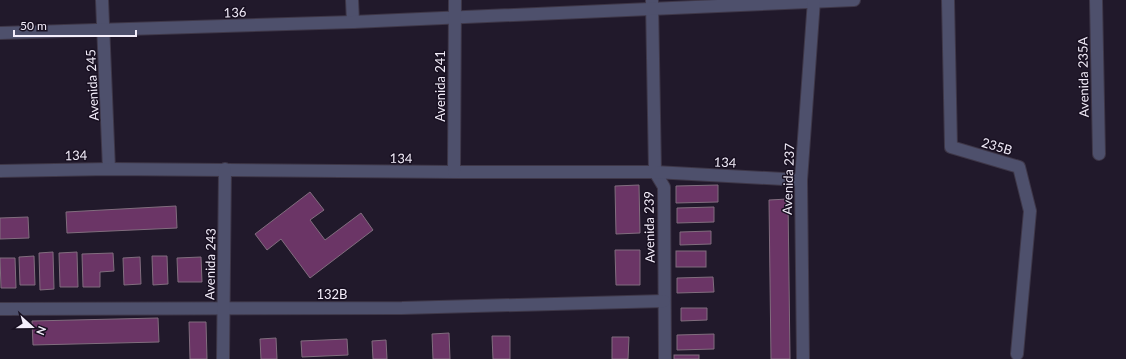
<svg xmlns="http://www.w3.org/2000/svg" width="1126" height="359" font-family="Lato,sans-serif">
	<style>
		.building { fill: #6b3566; stroke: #816d7e }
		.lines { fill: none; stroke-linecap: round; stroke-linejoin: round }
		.minor-casing { stroke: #3e3748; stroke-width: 14 }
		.minor { stroke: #4e506c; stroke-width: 12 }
		.labels { text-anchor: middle; stroke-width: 3; stroke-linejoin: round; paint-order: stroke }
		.street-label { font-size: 13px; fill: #f3edfa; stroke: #181021 }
	</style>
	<rect width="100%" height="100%" fill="#21192b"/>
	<g class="building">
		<polygon points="639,185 640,233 616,234 615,186"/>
		<polygon points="718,185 718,202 676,203 676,186"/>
		<polygon points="310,192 324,210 310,220 325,240 361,213 373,230 310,278 281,239 267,250 255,234"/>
		<polygon points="788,199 790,359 771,359 769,200"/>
		<polygon points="176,206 177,228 67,233 66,212"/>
		<polygon points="714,207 714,222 677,223 677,208"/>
		<polygon points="28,217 29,238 0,239 0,218"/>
		<polygon points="711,231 711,244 680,245 680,232"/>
		<polygon points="615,250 640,250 640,285 616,285"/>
		<rect x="676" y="251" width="30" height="16"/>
		<polygon points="53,252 54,289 40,290 39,253"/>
		<polygon points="77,252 78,287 60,287 59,253"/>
		<polygon points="113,253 114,271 100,272 100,287 83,287 82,254"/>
		<polygon points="34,256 35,285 20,285 19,257"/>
		<polygon points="152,256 167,256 168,284 153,285"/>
		<polygon points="140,257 141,284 124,285 123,258"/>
		<polygon points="201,257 202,282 178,282 177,258"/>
		<polygon points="0,258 15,258 16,288 1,288"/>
		<polygon points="713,277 714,292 677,293 677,278"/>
		<polygon points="681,308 707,308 707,320 681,321"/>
		<polygon points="158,318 159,342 33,345 32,321"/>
		<polygon points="189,322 206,322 207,359 190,359"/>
		<polygon points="449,333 450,359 433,359 432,334"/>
		<polygon points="714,334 714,349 677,350 677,335"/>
		<polygon points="492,336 510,336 510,359 493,359"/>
		<polygon points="612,337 629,337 628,359 612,359"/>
		<polygon points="276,338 277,359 261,359 260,339"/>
		<polygon points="347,339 348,355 302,357 301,341"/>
		<polygon points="386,340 387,359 373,359 372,341"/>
		<rect x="674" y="355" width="25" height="4"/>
	</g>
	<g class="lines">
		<g class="minor-casing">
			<g id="minor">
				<polyline points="102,0 109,169"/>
				<polyline points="352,0 353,22"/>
				<polyline points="948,0 951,147 1019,167 1030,211 1017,354"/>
				<polyline points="1096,0 1099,154"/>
				<polyline points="652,1 655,172 664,187 665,359"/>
				<polyline points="0,33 353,22 854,0"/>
				<polyline points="0,171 109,169 454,172 655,172 801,180"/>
				<polyline points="454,172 455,0"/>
				<polyline points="0,309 402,308 664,301"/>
				<polyline points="223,359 225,169"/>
				<polyline points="803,359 801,180 814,0"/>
			</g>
		</g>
		<use href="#minor" class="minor"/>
	</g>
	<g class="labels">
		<g class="street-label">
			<text transform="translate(235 12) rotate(-2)" y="5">136</text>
			<text transform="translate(1083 77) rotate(-91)" y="5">Avenida 235A</text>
			<text transform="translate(92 85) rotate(-93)" y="5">Avenida 245</text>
			<text transform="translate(440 86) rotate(-90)" y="5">Avenida 241</text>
			<text transform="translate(997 146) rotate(16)" y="5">235B</text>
			<text transform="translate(76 155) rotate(-1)" y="5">134</text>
			<text transform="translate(401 158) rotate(1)" y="5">134</text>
			<text transform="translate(725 162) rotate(3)" y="5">134</text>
			<text transform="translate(788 179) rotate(-88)" y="5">Avenida 237</text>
			<text transform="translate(649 227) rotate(-91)" y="5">Avenida 239</text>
			<text transform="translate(210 264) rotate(-89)" y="5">Avenida 243</text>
			<text x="332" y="299">132B</text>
		</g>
	</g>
	<g transform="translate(32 327) rotate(111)" stroke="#181021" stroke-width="3" paint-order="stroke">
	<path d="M0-3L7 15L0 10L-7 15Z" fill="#f3edfa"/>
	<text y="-6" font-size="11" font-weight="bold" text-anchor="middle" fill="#f3edfa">N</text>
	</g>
	<path d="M14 30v6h122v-6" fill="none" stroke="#f3edfa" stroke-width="2"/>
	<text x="20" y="30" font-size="12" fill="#f3edfa" stroke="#181021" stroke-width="3" paint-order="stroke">50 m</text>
</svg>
